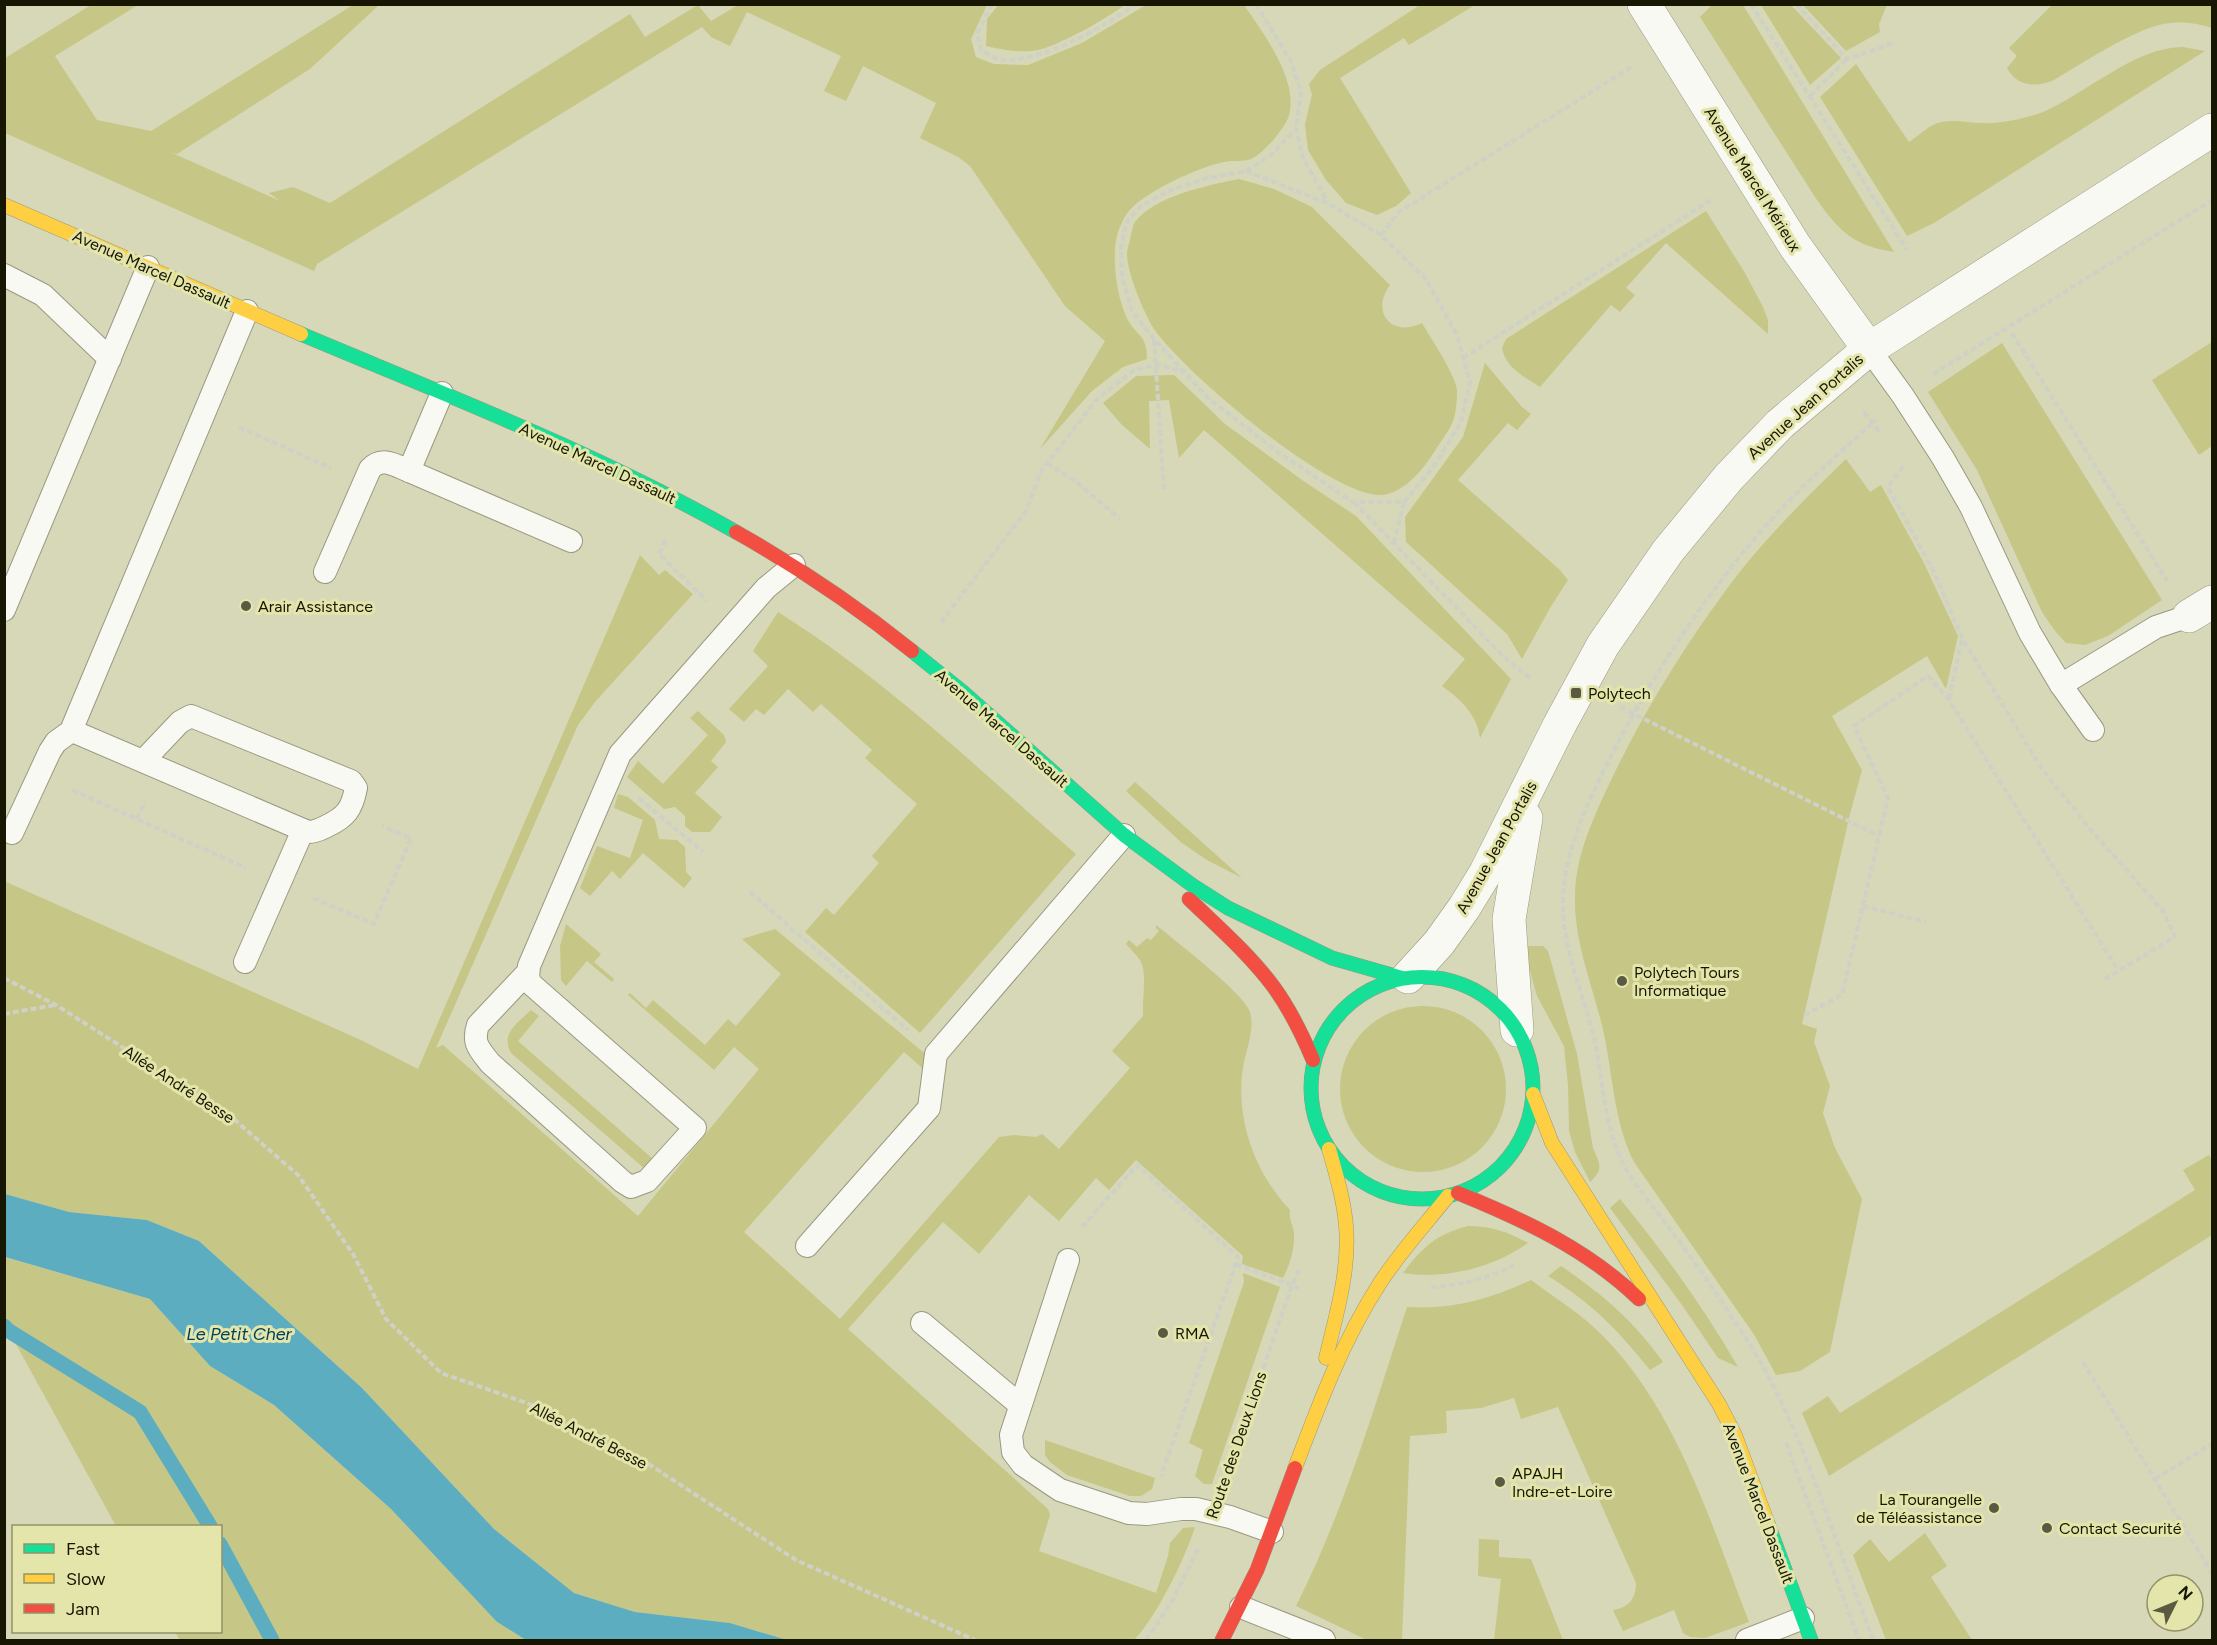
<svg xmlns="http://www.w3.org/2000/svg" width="2217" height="1645" font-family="Figtree,sans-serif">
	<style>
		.green { fill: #c6c686 }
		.water { fill: #5dadc1 }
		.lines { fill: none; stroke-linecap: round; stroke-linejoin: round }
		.stream { stroke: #5dadc1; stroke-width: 15 }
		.lane-casing { stroke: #999980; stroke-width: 24 }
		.street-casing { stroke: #999980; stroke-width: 34 }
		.fast-casing { stroke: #999980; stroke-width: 15 }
		.slow-casing { stroke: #999980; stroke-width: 15 }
		.jam-casing { stroke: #999980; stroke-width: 15 }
		.path { stroke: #cfd0c6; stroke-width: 4; stroke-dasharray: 6 3; stroke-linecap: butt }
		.lane { stroke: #f9f9f4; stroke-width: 22 }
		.street { stroke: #f9f9f4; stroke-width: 33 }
		.fast { stroke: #16e098; stroke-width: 14 }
		.slow { stroke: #ffcf43; stroke-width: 14 }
		.jam { stroke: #f24e42; stroke-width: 14 }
		.poi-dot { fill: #5a5a42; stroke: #e4e5ab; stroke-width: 2 }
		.labels { text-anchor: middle; stroke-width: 6; stroke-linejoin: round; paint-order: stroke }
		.street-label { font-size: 16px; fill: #161602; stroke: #e4e5ab }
		.poi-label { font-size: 16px; fill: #161602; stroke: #e4e5ab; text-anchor: start }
		.water-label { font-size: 18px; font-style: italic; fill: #004157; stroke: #e4e5ab }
	</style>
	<rect width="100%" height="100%" fill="#d7d8b8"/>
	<g class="green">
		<path d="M999,4h126v1c-23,16 -56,35 -83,44 -18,5 -38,1 -56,-3l1,-27z"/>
		<path d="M2053,4l159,1v23c-13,-4 -27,-7 -41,-5 -32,2 -88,40 -117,57 -18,8 -38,6 -47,-12l10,-12 -8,-8z"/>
		<path d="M91,5h47l-83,51 42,64 54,11 202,-126h26l-69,64 -133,85 -7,-2 110,49 -11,-8 24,-6 37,16 300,-189 15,23 53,-32 13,16 27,-16h249l-16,34 5,18 18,7 34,1 54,-22 64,-38h98c18,26 52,72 46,105 -1,10 -7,17 -12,24 -6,8 -18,21 -27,25 -8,3 -18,1 -27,3 -25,5 -84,31 -98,53 -3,4 -6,12 -8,17 -7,23 -2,62 8,84 9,21 21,16 21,43l-24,8 -31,24 -52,58 65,-108 -40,-35 -95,-140 -12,-9 -38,-19 16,-35 -73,-37 -17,35 -22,-10 17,-35 -94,-44 -17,34 -19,-9 -9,-10 -385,237 -3,7 -309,-138v-75z"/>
		<polygon points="1420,5 1475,5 1409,45 1404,38 1340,78 1411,193 1396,206 1377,215 1346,203 1326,180 1308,150 1305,124 1312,95 1309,84 1320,70"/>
		<path d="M1712,5h31l151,247c-40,-6 -54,-20 -77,-52l-117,-183z"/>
		<polygon points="1761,5 1791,5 1841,58 1810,85"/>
		<polygon points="1803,5 1887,5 1879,24 1880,32 1846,51"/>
		<path d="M2183,47l22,4 -271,172 -27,13 -87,-139 36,-33 53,78c8,-5 15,-12 22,-16 17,-9 33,-3 50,-3 20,1 43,-4 62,-11 44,-19 92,-65 140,-65z"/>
		<path d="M1239,179l35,10 38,18 78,78c-20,27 2,53 32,38 8,14 35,54 35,68 0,8 -1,20 -3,27 -3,10 -11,20 -16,28 -12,20 -35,51 -61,49 -54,-5 -191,-121 -223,-166 -10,-16 -28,-58 -27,-77 1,-5 3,-12 4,-17 1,-5 2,-10 4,-13 19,-26 74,-37 104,-43z"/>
		<path d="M1706,211l39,62 18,34 5,13v14l-102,-91 -40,45 9,7 -15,17 -9,-7 -71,82c-17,-11 -34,-19 -38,-39l4,-9z"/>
		<polygon points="2212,342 2212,446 2199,455 2152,380"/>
		<polygon points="2002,343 2162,600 2108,636 2085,645 2066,643 2055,631 2042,612 1977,470 1928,392"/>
		<polygon points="1485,363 1522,407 1531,414 1517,430 1508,423 1458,480 1560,570 1568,580 1550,608 1522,659 1507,634 1406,542 1405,517 1463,437"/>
		<path d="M1174,375l51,49 77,56 54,36 155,163 -31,59c-3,-24 -20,-39 -38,-52l23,-27 -261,-229 -25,28 -10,-58 -20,1 1,48 -28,-24 -19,-22 33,-27z"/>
		<path d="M1846,459l24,33 11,-7 42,76 35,75 -12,53 -19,-33 -95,60 30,54 -12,44 -48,210 15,5 -3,13 16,44 -7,27 12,35 27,51 -32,153 -30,19 -24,4 -21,-39 -121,-174c-20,-40 -21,-85 -30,-128 -10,-46 -30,-90 -29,-137 0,-42 20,-83 38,-121 33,-68 73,-133 119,-194 33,-44 74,-84 114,-123z"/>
		<path d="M640,555l19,20 6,-5 28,24 -98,108 -17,23 -142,323 7,-3 195,171 121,-147 -25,-22 -20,23 -86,-75 2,-2 16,15 7,-8 52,45 23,-26 8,7 45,-52 -39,-35 33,-10 154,128v17l-25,-22 -160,180 96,87 159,-182 15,-2 22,2 6,-3 17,15 71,-81 -18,-17 31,-35c-1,-16 4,-41 -2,-54 -3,-6 -10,-12 -15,-18l3,-4 8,7 10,-9 4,2 8,-9 -3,-3v-3c18,15 89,69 94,87 5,18 -4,38 -7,55 -8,52 12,106 47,143 -2,9 4,16 4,25 1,13 -5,32 -11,43l-41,-14 1,-8 -107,-96 -27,30 -13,-12 -37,43 -30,-26 -50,59 -36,-32 -95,107 200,180 2,6 -11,36 117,42 12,-37 2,-13 13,-15 12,-1c-9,30 -40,92 -61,113h-347l-57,-17 -95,-11 -61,-19 -80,-64 -132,-141 -163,-147 -52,-21 -78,-8 -64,-18 -1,-313 359,160 55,28z"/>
		<path d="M778,612c109,68 201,158 298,242l-156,179 -115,-101 21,-24 8,7 45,-52 -7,-7 45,-52 -52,-46 7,-8 -51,-46 -8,8 -25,-23 -24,26 -8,-6 -12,13 -15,-13 39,-43 -15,-15z"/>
		<polygon points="698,711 724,735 726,742 711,761 718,767 695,793 722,817 710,832 692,832 685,826 685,816 675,807 664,809 627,777 638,761 663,784 708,735 690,718"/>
		<polygon points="1135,782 1242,878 1207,860 1182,843 1126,791"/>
		<polygon points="618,794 628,797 655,820 659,839 677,840 685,847 686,872 692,878 684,888 643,853 620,879 612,871 590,896 580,888 597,846 630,858 643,820 614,808"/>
		<polygon points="566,924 601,954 594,962 614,979 612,982 587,961 566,986 561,980 560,946"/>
		<path d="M1526,946h17l5,5 29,103 16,94c7,16 11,21 -3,34l-15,-30 -6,-21 -1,-46 -4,-39 -27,-50 -10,-35z"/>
		<circle cx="1423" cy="1089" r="83"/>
		<path d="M531,1010l8,6 -21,25 135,118 -8,10 -134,-116c-11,-20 7,-30 20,-43z"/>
		<polygon points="2209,1155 2212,1161 2212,1235 1829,1476 1802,1413 1828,1396 1840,1413 2195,1190 2183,1170"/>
		<path d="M1620,1199c43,52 84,109 118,168l-20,-9 -36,-53 -72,-97z"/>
		<path d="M1468,1226c22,0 40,6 60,17 -34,24 -83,37 -125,30 19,-26 34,-39 65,-47z"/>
		<polygon points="4,1257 150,1299 210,1366 274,1405 391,1509 497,1622 526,1640 180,1640 175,1632 220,1632 220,1526 116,1526 11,1335 5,1332"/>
		<path d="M1561,1266c41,28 72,54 102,96l-13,8c-34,-42 -56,-65 -102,-94z"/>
		<polygon points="1243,1273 1280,1287 1212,1484 1204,1484 1195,1476 1203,1450 1189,1443 1244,1282"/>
		<path d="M1531,1280c24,18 52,35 73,57 73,74 108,189 145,285l-44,16 -15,-1 -7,-4 -9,-23 -51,21 -10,-21c16,-2 23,-12 23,-27l-78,-176 -37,12 -7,-21 -33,10 -35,3 1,22 -37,3 -8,204h-35l-71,-34c48,-95 78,-198 111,-299 45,3 84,-8 124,-27z"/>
		<polygon points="1045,1440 1155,1478 1152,1489 1141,1496 1130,1496 1067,1475 1050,1462 1045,1455"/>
		<polygon points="1925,1533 1947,1566 1931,1577 1972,1640 1886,1640 1853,1555 1870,1539 1889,1562"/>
		<polygon points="1479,1539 1499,1540 1499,1557 1531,1559 1563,1640 1494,1640 1501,1579 1478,1576"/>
	</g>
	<polygon class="water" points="5,1194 69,1212 147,1220 199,1241 362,1388 494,1529 574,1593 635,1612 730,1623 787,1640 526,1640 497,1622 391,1509 274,1405 210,1366 150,1299 5,1257"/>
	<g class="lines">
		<g class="stream">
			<polyline points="4,1326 9,1331 140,1412 210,1526"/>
			<polyline points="220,1544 272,1640"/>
		</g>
		<g class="lane-casing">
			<g id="lane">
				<polyline points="4,275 43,295 110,359"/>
				<polyline points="1869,349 1903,396 1943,458 1971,507 2030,633 2061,685 2093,730"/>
				<polyline points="409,471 442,393"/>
				<path d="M325,572l45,-103c12,-13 25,-4 39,2l162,70"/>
				<polyline points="4,610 148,267"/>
				<polyline points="2061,685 2156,627 2189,616"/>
				<path d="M143,761l37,-39 11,-6 160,65 5,7c-4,21 -10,29 -29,38 -6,3 -11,6 -19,6l-231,-99 -4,-7 174,-415"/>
				<polyline points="12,833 50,751 56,742 74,729"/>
				<polyline points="245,962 303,830"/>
				<path d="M528,972l-50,53c-6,18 1,24 12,38l133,119 8,5 16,-6 48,-53 -164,-144 -3,-6 1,-12 91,-212 146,-166 28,-23"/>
				<polyline points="807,1246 929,1108 936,1054 1124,835"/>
				<polyline points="1068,1260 1011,1435 1013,1452 1023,1465 1060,1490 1129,1513 1147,1514 1181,1509 1196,1509 1230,1517 1272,1532"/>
				<polyline points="922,1323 1020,1405"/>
				<polyline points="1241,1607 1324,1640"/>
				<polyline points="1747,1640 1803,1618"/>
			</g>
		</g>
		<g class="street-casing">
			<g id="street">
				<polyline points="1644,4 1795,246 1869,349"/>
				<polyline points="2189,616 2212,602"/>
				<polyline points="1408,977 1439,943 1464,908 1486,872 1560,724 1603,645 1668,551 1729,477 1780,424 1869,349 2212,130"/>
				<polyline points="1517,1030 1509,919 1526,818"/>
			</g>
		</g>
		<g class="fast-casing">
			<g id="fast">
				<path d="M301,334c145,61 298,120 435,198"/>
				<polyline points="912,651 963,692 1124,835 1192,885 1228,908 1332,958 1402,978"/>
				<circle cx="1422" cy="1088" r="111"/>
				<polyline points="1768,1524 1811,1640"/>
			</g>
		</g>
		<g class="slow-casing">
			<g id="slow">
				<polyline points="4,205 301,334"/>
				<polyline points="1533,1094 1552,1143 1719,1404 1735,1435 1768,1524"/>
				<path d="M1326,1358c10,-43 24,-88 20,-132 -2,-26 -10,-52 -17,-77"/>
				<path d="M1295,1468c24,-64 48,-128 85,-185 20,-31 45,-58 68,-87"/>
			</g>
		</g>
		<g class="jam-casing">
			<g id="jam">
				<path d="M736,532c62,35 120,74 176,119"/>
				<path d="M1189,899c29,28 60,55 84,87 17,23 29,48 40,74"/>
				<path d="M1458,1193c66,27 129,56 181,106"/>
				<polyline points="1222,1640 1257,1570 1295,1468"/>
			</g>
		</g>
		<g class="path">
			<path d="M992,4l-15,29 4,17c5,3 11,7 17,9 34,8 110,-33 137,-55"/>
			<polyline points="1256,4 1291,61 1301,92 1296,129 1303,158 1328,203"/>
			<polyline points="1751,4 1907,250"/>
			<polyline points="1796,4 1847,59 1894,43"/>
			<polyline points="1810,96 1847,59"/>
			<polygon points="1246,171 1329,204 1381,235 1426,279 1457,335 1470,382 1461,422 1432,469 1404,502 1353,502 1278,452 1208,398 1154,339 1132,311 1122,277 1121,246 1127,221 1141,206 1171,190 1204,179"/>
			<polyline points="1246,171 1271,155 1296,129"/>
			<polyline points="1381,235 1399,212 1633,66"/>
			<polyline points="2012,333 2167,581"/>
			<polyline points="1154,340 1164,489"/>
			<polyline points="1463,358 1711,200"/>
			<polyline points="1933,374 2212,200"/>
			<polyline points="1864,412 1880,433"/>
			<polyline points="239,427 331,468"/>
			<polyline points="1047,463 1074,480 1120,519"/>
			<polyline points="1903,466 1888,487 1934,572 1962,638 2042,769 2089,828 2163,911 2175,937 2103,980"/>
			<polyline points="1354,502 1505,658 1532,680"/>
			<polyline points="666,540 659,554 707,601"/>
			<polyline points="1394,543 1404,502"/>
			<polyline points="941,622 1026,511 1041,471 1098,398 1134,370 1157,365 1182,371"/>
			<polyline points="1949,699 1962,639"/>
			<polyline points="1620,707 1879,836"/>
			<polyline points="72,790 246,868"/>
			<polyline points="639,798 703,852"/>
			<polyline points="137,819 145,801"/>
			<polyline points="750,892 908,1030"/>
			<polyline points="313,898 374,924 411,838 382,826"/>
			<polyline points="1863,906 1926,922"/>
			<polyline points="4,978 56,1005 228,1114 298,1175 353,1254 386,1319 441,1373 538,1407 647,1463 796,1560 975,1640"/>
			<polyline points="4,1014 55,1005"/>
			<polyline points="1804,1015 1842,995 1888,798 1854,726 1928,676 1949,700 2118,970"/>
			<polyline points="1082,1227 1137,1165 1238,1257 1161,1476"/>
			<polyline points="1236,1264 1299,1288"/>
			<path d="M1431,1287c28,-1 59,-9 84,-23"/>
			<polyline points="2083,1362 2212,1573"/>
			<polyline points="1786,1443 1859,1640"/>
			<polyline points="1225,1479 1292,1285 1300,1268"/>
			<polyline points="2155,1479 2212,1444"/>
			<polyline points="1146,1640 1172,1601 1199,1547"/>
			<path d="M1873,1640c-16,-43 -32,-87 -48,-131 -19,-51 -38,-101 -65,-148 -27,-44 -56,-86 -87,-128 -17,-24 -40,-47 -52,-74 -17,-36 -18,-78 -26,-116 -10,-48 -34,-95 -32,-144 2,-50 24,-95 46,-139 43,-85 97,-167 160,-238 33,-37 71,-69 107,-102"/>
		</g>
		<use href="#lane" class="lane"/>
		<use href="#street" class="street"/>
		<use href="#fast" class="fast"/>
		<use href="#slow" class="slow"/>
		<use href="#jam" class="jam"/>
	</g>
	<g class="poi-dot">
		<circle cx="246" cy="606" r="6"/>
		<rect x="1570" y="687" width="12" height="12" rx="3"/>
		<circle cx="1622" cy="981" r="6"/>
		<circle cx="1163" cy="1333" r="6"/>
		<circle cx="1500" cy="1482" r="6"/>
		<circle cx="1994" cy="1508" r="6"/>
		<circle cx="2047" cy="1528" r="6"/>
	</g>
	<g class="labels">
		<g class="street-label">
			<text transform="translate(1753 179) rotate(58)" y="6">Avenue Marcel Mérieux</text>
			<text transform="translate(152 269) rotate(24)" y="6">Avenue Marcel Dassault</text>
			<text transform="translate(1805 406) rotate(-42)" y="6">Avenue Jean Portalis</text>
			<text transform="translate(598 463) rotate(25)" y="6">Avenue Marcel Dassault</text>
			<text transform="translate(1002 728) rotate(41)" y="6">Avenue Marcel Dassault</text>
			<text transform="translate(1496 847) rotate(-61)" y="6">Avenue Jean Portalis</text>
			<text transform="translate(179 1084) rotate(33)" y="6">Allée André Besse</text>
			<text transform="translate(589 1435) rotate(27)" y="6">Allée André Besse</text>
			<text transform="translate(1236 1445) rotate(-71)" y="6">Route des Deux Lions</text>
			<text transform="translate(1759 1503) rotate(69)" y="6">Avenue Marcel Dassault</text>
		</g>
		<g class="poi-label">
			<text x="258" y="612">Arair Assistance</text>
			<text x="1588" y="699">Polytech</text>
			<text x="1634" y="978">Polytech Tours<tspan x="1634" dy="18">Informatique</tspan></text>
			<text x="1175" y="1339">RMA</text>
			<text x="1512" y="1479">APAJH<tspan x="1512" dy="18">Indre-et-Loire</tspan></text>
			<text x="1982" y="1505" text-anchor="end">La Tourangelle<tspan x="1982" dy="18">de Téléassistance</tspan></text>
			<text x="2059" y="1534">Contact Securité</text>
		</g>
		<g class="water-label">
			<text x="239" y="1340">Le Petit Cher</text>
		</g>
	</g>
	<rect width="2217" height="1645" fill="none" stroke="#161602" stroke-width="12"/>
	<rect x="12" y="1525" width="210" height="108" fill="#e4e5ab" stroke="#929267" stroke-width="1.5"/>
	<rect x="24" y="1544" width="30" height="9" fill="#16e098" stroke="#929267" stroke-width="1.5"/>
	<text x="66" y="1555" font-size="18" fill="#161602">Fast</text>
	<rect x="24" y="1574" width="30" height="9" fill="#ffcf43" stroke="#929267" stroke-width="1.5"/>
	<text x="66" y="1585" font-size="18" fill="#161602">Slow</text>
	<rect x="24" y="1604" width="30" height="9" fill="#f24e42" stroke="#929267" stroke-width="1.5"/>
	<text x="66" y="1615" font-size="18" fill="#161602">Jam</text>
	<g transform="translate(2175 1603) rotate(47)"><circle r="28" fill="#e4e5ab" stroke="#929267" stroke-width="1.5"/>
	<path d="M0-4.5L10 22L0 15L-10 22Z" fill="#5a5a42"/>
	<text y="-9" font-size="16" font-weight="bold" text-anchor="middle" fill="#161602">N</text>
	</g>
</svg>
